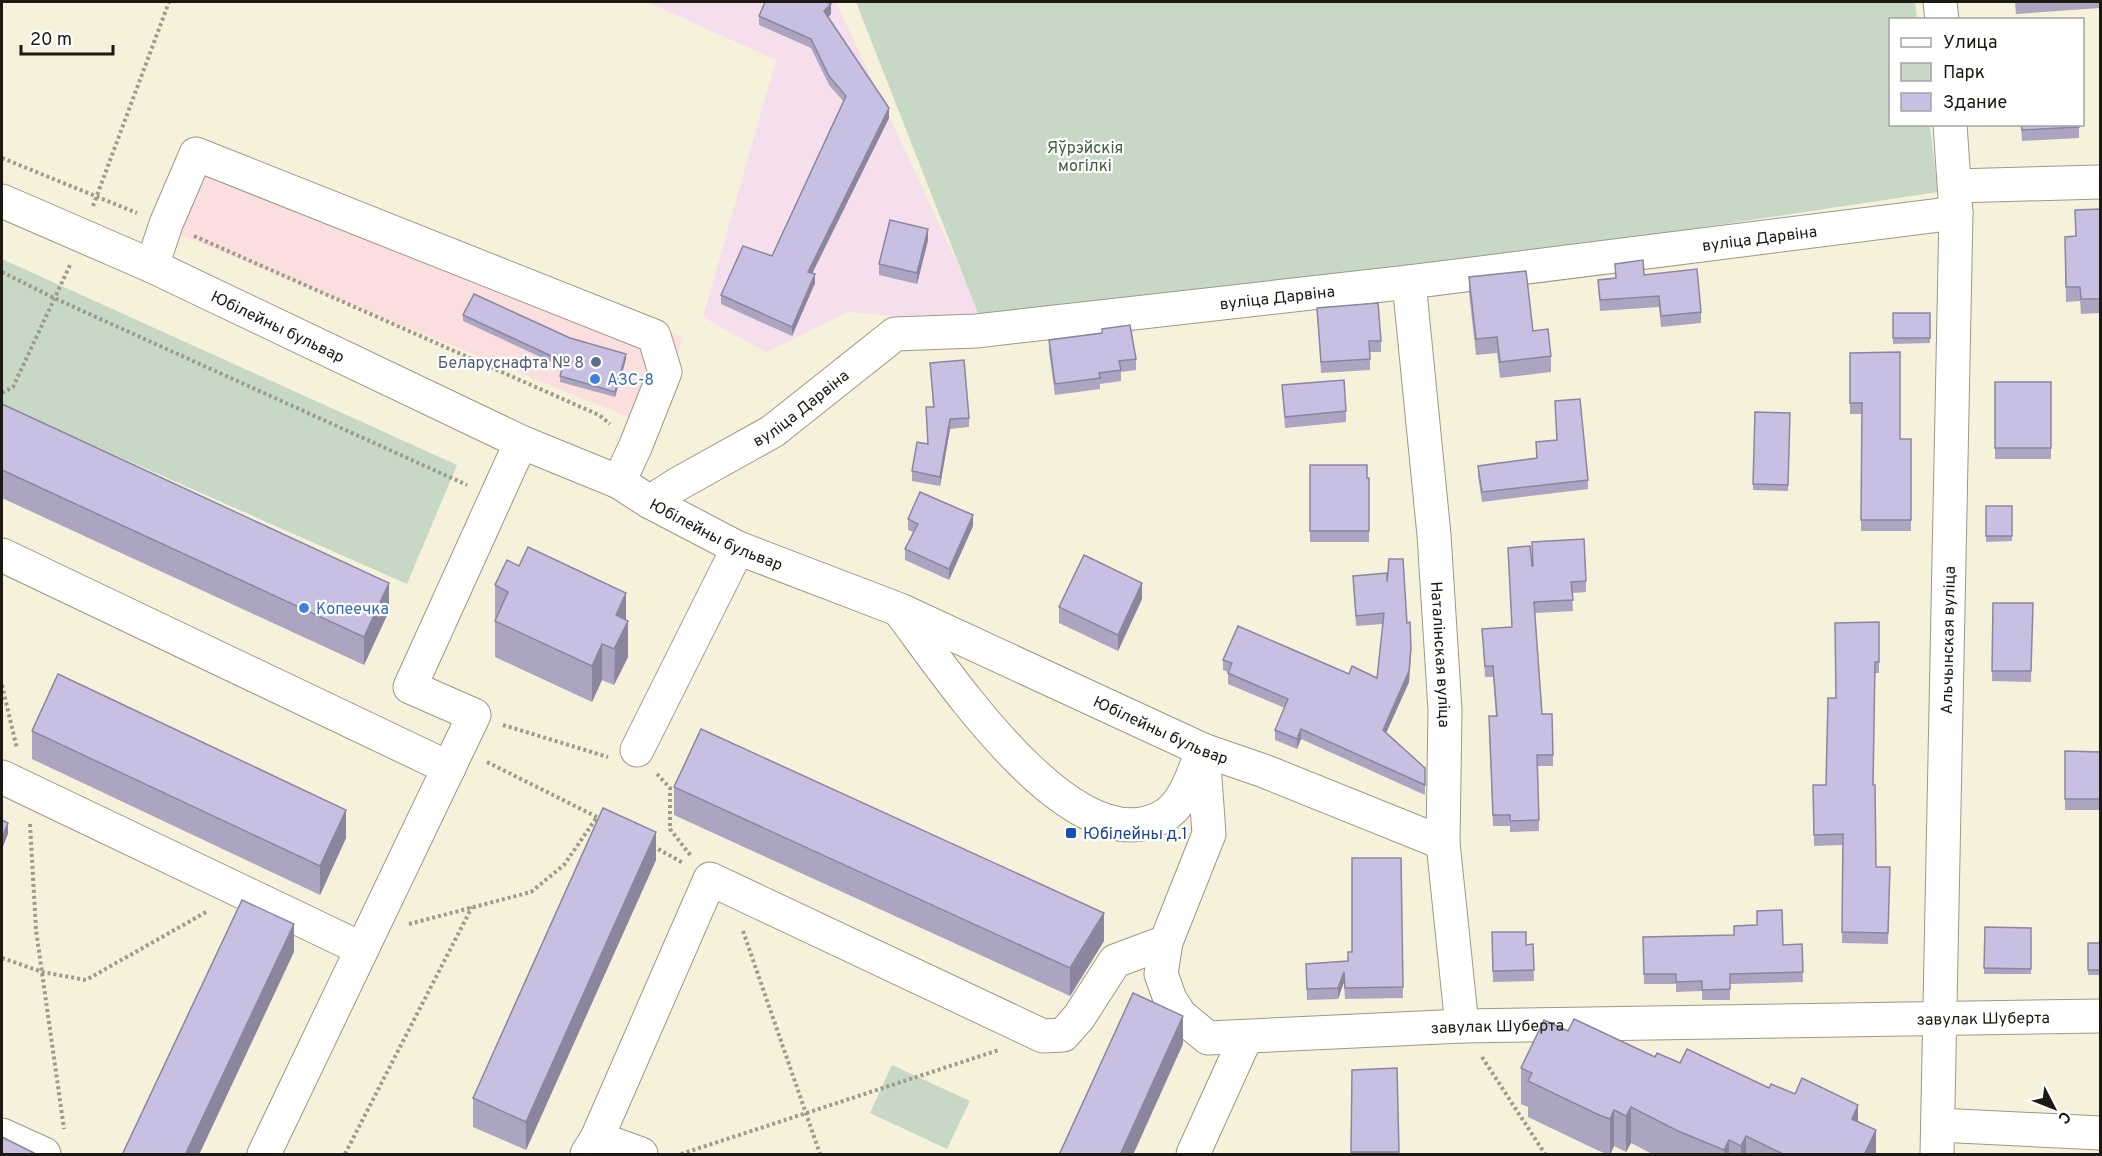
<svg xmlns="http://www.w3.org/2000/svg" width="2102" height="1156" font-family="Overpass,sans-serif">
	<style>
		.commercial { fill: #fadfde }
		.industrial { fill: #f5dfed }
		.green { fill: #c7d9c5 }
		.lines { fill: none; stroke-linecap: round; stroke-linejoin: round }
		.minor-casing { stroke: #9d9985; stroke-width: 35 }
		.path { stroke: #9f9b8b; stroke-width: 4; stroke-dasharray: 3 3; stroke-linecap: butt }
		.minor { stroke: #fff; stroke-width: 33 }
		.wall { fill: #aba5c2 }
		.shaded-wall { fill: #8b869e }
		.building { fill: #c7c0e2; stroke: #8b869e; stroke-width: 1.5 }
		.service-dot { fill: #5c6f8a; stroke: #fff; stroke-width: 2 }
		.shop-dot { fill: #3f7fe0; stroke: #fff; stroke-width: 2 }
		.transit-dot { fill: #1a4fb4; stroke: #fff; stroke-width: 2 }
		.labels { text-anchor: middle; stroke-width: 4.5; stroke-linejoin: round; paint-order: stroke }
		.park-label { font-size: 16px; fill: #3d623a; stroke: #fff }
		.street-label { font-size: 16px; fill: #1b1912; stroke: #fff }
		.service-label { font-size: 16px; fill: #4e5e75; stroke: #fff; text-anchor: end }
		.shop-label { font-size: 16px; fill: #366cbe; stroke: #fff; text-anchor: start }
		.transit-label { font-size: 16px; fill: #164399; stroke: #fff; text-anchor: start }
	</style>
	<rect width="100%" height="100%" fill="#f5f1db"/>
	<polygon class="commercial" points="209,144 684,338 648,425 173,232"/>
	<polygon class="industrial" points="647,2 836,2 986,325 848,312 766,352 703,317 776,60"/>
	<g class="green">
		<polygon points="856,2 1915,2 1917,19 1890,20 1890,124 1930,125 1938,192 1424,269 983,326"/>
		<polygon points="2,259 457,465 407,584 2,405"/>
		<polygon points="892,1065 970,1101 947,1149 870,1113"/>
	</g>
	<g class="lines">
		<g class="minor-casing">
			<g id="minor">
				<polyline points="1940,2 1942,20"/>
				<polyline points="1955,186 2100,182"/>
				<path id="s1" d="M2,201l150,65 369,176 98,40 31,20 88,46 162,62 303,140 61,21 179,72"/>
				<polyline points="152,266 166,224 196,154 654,336 665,372 636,445 619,482"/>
				<path id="s2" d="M1409,282l25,253 11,175 -2,133 19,183"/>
				<path id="s3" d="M650,502l28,-18 95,-53 122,-97 81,-3 433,-49 547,-69"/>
				<polyline points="2,555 449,768"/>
				<path d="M902,614c44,58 171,252 260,203 21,-11 30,-40 38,-60"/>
				<polyline points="637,750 738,548"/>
				<path id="s4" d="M1203,750l6,84 -43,108 -5,32 9,25 10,16 28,23 254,-12 638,-10"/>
				<polyline points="2,777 362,949"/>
				<polyline points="1938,1125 2100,1133"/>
				<polyline points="2,1135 44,1154"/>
				<polyline points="597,1138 641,1154"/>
				<polyline points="264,1154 474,715 410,687 521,442"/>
				<polyline points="587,1154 597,1138 710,879 1043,1036 1063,1035 1079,1017 1115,961 1166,942"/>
				<polyline points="1193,1154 1246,1037"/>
				<path id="s5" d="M1937,1154l19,-941 -6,-89"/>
			</g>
		</g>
		<g class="path">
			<polyline points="2,158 137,213"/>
			<polyline points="93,206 169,2"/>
			<polyline points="194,236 599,415 610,424"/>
			<polyline points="2,272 54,298 467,485"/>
			<polyline points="2,393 13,387 71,263"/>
			<polyline points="2,685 17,749"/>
			<polyline points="503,725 608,757"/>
			<polyline points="487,762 601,819"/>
			<polyline points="657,774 670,788 670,829 691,856"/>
			<polyline points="30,824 36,930 64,1129"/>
			<polyline points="653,846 683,863"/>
			<polyline points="409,924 531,892 564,865 597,817"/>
			<polyline points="743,931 820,1154"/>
			<polyline points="2,958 42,972 86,980 208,911"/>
			<polyline points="1482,1057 1545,1154"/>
			<polyline points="345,1154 472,907"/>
			<polyline points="681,1154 999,1050"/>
		</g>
		<use href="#minor" class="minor"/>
	</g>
	<g class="wall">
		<polygon points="2015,2 2100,2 2100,8 2016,14"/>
		<polygon points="831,14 828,17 889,118 812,273 815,283 792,336 721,304 721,295 772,256 844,102 829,85 811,48 759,25 759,16"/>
		<polygon points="2021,124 2079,124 2079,138 2022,141"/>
		<polygon points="2100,209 2100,313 2081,314 2080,301 2066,302 2065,251 2075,236 2075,210"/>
		<polygon points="928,240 917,284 879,275 879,264"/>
		<polygon points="1615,264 1644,275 1701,312 1701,323 1661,327 1659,307 1600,311 1598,280 1615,278"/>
		<polygon points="1469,277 1533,331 1551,356 1551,372 1500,378 1497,353 1476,355 1469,293"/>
		<polygon points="1317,308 1381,341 1381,352 1370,352 1370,370 1321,373"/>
		<polygon points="1893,313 1930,313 1930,343 1893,344"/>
		<polygon points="463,315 570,338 626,359 615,397 560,382 560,376 562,367 463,321"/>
		<polygon points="1102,329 1136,359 1136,370 1121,372 1121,381 1100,384 1100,389 1055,395 1049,351 1049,340 1102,333"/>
		<polygon points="1850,353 1900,439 1911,439 1911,531 1861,531 1862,414 1850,414"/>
		<polygon points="930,363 969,418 969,427 950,429 940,486 912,481 912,471 928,444 926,407 933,407"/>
		<rect x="1995" y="382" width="56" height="77"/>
		<polygon points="1282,385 1346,411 1346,422 1285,428"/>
		<polygon points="1555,401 1588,480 1588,489 1482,502 1478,476 1478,466 1536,458 1536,442 1557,440"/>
		<polygon points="2,404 389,611 364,665 2,498"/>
		<polygon points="1755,412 1790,413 1788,491 1753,490"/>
		<polygon points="1310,465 1369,478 1369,542 1310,542"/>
		<polygon points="1986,506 2012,506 2012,541 1986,542"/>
		<polygon points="908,519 973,526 949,580 905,560 905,549 913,532 908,530"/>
		<polygon points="1532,542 1586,581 1586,592 1572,593 1573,611 1535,613 1542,714 1553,755 1553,766 1538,766 1539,831 1510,832 1510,826 1493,826 1489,727 1496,716 1493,677 1485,677 1482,629 1512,627 1508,548 1532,566 1533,566"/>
		<polygon points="1353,576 1387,582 1407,623 1411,658 1409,682 1386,733 1425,768 1425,795 1301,739 1297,749 1275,740 1275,730 1285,708 1228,684 1228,672 1223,670 1223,660 1377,678 1383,624 1356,626"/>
		<polygon points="495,585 626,620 628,657 614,685 602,680 592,702 495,657"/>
		<polygon points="1142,599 1118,651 1059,623 1059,607"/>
		<polygon points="1993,603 2033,603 2031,682 1992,681"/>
		<polygon points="1879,622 1879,673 1875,673 1873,785 1876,867 1890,867 1888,944 1842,943 1843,845 1814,846 1813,785 1826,785 1836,698"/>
		<polygon points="32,731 346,838 320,895 32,759"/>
		<polygon points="2065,751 2100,752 2100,810 2065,810"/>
		<polygon points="674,787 1104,941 1070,996 674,815"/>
		<polygon points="1401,858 1403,998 1345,999 1344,982 1338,999 1307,1000 1306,964 1348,961 1352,952"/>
		<polygon points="656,860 526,1150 473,1127 473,1098"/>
		<polygon points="1985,927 2031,928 2031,974 1984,974"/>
		<polygon points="1492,932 1526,945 1533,944 1534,981 1493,982"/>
		<polygon points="1643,937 1783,945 1802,944 1803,982 1730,984 1730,1000 1702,1000 1702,991 1676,992 1676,984 1644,984"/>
		<rect x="2088" y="943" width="12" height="32"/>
		<polygon points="1568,1031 1655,1057 1795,1094 1858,1122 1876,1155 1654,1155 1631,1143 1626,1152 1614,1146 1610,1155 1599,1151 1528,1117 1528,1107 1521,1104 1521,1068"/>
		<polygon points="1397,1068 1399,1155 1351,1155 1352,1070"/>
	</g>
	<g class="shaded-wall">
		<polygon points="831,4 831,14 824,21 824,11"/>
		<polygon points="889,108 889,118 808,282 808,272"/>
		<polygon points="928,229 928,240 917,284 917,273"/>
		<polygon points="815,274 815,283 792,336 792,327"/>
		<polygon points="626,354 626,359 615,397 615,392"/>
		<polygon points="950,419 950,429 940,486 940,477"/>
		<polygon points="973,515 973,526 949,580 949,569"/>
		<polygon points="389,583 389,611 364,665 364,637"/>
		<polygon points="1142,583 1142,599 1118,651 1118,635"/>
		<polygon points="626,593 626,625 628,621 628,657 614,685 616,615"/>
		<polygon points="602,644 602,680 592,702 592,666"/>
		<polygon points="1411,648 1409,682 1383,740 1383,730"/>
		<polygon points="1301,729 1301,739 1297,749 1297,739"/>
		<polygon points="346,810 346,838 320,895 320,866"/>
		<polygon points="8,823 8,834 2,849 2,838"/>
		<polygon points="656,832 656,860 526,1150 526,1122"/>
		<polygon points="1104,913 1104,941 1070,996 1070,968"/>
		<polygon points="294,924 294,952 199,1155 185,1155"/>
		<polygon points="1344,972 1344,982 1338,999 1338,988"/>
		<polygon points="1183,1016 1183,1044 1133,1155 1120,1155"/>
		<polygon points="1858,1105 1858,1141 1852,1119"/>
		<polygon points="1631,1107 1631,1143 1626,1152 1626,1116"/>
		<polygon points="1614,1110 1614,1146 1610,1155 1610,1119"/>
		<polygon points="1876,1130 1876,1155 1864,1155"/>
		<polygon points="1746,1136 1746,1155 1741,1155 1741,1146"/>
		<polygon points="1729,1140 1729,1155 1724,1155 1724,1150"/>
	</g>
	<g class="building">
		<polygon points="765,2 827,2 831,4 824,11 889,108 808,272 815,274 792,327 721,295 743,246 772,256 846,96 829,76 811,39 759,16"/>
		<polygon points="2021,124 2079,124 2079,127 2022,130"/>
		<polygon points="2100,209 2100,299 2081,299 2080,287 2066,287 2065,237 2076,236 2075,210"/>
		<polygon points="890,220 928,229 917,273 879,264"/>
		<polygon points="1643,260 1644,275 1697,269 1701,312 1661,316 1659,296 1600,300 1598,280 1616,278 1615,264"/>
		<polygon points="1526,271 1533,331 1548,329 1551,356 1500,362 1497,337 1476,339 1469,277"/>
		<polygon points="474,294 570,338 626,354 615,392 560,376 564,362 463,315"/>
		<polygon points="1378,303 1381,341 1369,341 1370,359 1321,362 1317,308"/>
		<rect x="1893" y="313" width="37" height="25"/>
		<polygon points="1130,325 1136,359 1119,361 1121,370 1099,373 1100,378 1055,384 1049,340 1102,333 1102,329"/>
		<polygon points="1900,352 1900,439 1911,439 1911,520 1861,520 1862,403 1850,403 1850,353"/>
		<polygon points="964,360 969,418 950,419 940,477 912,471 917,442 928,444 926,407 934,407 930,363"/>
		<polygon points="1344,380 1346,411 1285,417 1282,385"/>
		<rect x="1995" y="382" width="56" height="66"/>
		<polygon points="1580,399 1588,480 1482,492 1478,466 1537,458 1536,442 1557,440 1555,401"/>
		<polygon points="2,404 389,583 364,637 2,470"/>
		<polygon points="1755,412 1790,413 1788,485 1753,484"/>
		<polygon points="1310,465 1367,465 1367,478 1369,478 1369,531 1310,531"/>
		<polygon points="920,492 973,515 949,569 905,549 918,524 908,519"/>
		<rect x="1986" y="506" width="26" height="30"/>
		<polygon points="1584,539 1586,581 1571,582 1573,600 1534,602 1542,714 1552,714 1553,755 1537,755 1539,820 1510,821 1510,815 1493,815 1489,716 1497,716 1493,666 1485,666 1482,629 1512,627 1508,548 1530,546 1532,566 1533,566 1532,542"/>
		<polygon points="528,547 626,593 616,615 628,621 614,649 602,644 592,666 495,621 508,592 495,585 507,560 519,566"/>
		<polygon points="1084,555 1142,583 1118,635 1059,607"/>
		<polygon points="1389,559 1403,559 1407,623 1410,622 1411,648 1409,671 1383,730 1425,768 1425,785 1301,729 1297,739 1275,730 1288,699 1228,673 1232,663 1223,660 1238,626 1349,674 1352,666 1377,678 1384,613 1356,616 1353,576 1387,573 1387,582"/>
		<polygon points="1993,603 2033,603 2031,671 1992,671"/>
		<polygon points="1879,622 1879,662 1875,662 1873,785 1875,785 1876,867 1890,867 1888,933 1842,932 1843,834 1814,835 1813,785 1826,785 1828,698 1836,698 1835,623"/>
		<polygon points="58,674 346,810 320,866 32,731"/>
		<polygon points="701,729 1104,913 1070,968 674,787"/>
		<polygon points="2065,751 2100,752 2100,799 2065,799"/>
		<polygon points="603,808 656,832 526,1122 473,1098"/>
		<polygon points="2,820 8,823 2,838"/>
		<polygon points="1352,858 1401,858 1403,987 1345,988 1344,972 1338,988 1307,989 1306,964 1348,961 1348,952 1352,952"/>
		<polygon points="242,900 294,924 185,1155 122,1155"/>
		<polygon points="1782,910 1783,945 1802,944 1803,972 1730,974 1730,989 1702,990 1702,981 1676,982 1676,974 1644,974 1643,937 1734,935 1734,926 1757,925 1757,911"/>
		<polygon points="1985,927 2031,928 2031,969 1984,968"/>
		<polygon points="1492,932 1526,932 1526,945 1533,944 1534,970 1493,971"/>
		<rect x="2088" y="943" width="12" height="27"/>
		<polygon points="1133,993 1183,1016 1120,1155 1059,1155"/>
		<polygon points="1574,1019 1655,1057 1657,1053 1680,1063 1687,1049 1769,1088 1771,1084 1795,1094 1802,1078 1858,1105 1852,1119 1876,1130 1864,1155 1785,1155 1746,1136 1741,1146 1729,1140 1724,1150 1678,1131 1631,1107 1626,1116 1614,1110 1610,1119 1599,1115 1528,1081 1532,1073 1521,1068 1544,1020 1568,1031"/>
		<polygon points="1397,1068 1399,1152 1351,1152 1352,1070"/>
		<polygon points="2,1137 38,1155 2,1155"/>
	</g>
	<circle class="service-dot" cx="596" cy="362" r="6"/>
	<g class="shop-dot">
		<circle cx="595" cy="379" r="6"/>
		<circle cx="304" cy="608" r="6"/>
	</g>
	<rect class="transit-dot" x="1065" y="827" width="12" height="12" rx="3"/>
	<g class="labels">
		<g class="park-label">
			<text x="1085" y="153">Яўрэйскія<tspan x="1085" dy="18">могілкі</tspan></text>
		</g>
		<g class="street-label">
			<text dy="6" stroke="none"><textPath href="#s3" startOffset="1168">вуліца Дарвіна</textPath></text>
			<text dy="6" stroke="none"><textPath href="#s3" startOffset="682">вуліца Дарвіна</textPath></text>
			<text dy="6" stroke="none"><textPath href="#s1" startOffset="303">Юбілейны бульвар</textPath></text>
			<text dy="6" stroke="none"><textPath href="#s3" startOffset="178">вуліца Дарвіна</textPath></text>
			<text dy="6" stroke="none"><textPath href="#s1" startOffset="789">Юбілейны бульвар</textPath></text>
			<text dy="6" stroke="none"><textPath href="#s5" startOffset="514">Альчынская вуліца</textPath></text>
			<text dy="6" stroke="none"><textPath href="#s2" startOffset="374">Наталінская вуліца</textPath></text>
			<text dy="6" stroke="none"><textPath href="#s1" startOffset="1275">Юбілейны бульвар</textPath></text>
			<text dy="6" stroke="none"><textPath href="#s4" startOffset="1090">завулак Шуберта</textPath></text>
			<text dy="6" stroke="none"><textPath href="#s4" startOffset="604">завулак Шуберта</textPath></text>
		</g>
		<g class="service-label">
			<text x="584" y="368">Беларуснафта № 8</text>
		</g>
		<g class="shop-label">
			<text x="607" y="385">АЗС-8</text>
			<text x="316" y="614">Копеечка</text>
		</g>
		<g class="transit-label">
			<text x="1083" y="839">Юбілейны д.1</text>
		</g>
	</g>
	<rect width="2102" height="1156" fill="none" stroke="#1b1912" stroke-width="6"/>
	<rect x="1889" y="18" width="195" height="108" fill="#ffffff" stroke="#a4a3a0" stroke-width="1.5"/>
	<rect x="1901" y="38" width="30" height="9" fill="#ffffff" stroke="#a4a3a0" stroke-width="1.5"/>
	<text x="1943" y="48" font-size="18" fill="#1b1912">Улица</text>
	<rect x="1901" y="63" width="30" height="18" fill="#c7d9c5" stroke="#a4a3a0" stroke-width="1.5"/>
	<text x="1943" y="78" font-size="18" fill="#1b1912">Парк</text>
	<rect x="1901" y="93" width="30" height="18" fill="#c7c0e2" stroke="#a4a3a0" stroke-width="1.5"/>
	<text x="1943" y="108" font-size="18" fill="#1b1912">Здание</text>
	<g transform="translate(2054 1108) rotate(132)" stroke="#ffffff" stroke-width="4.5" paint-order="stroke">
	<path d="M0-4.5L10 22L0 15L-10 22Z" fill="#1b1912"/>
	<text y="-9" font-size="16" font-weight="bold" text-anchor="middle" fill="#1b1912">С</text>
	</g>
	<path d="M21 45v9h92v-9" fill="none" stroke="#1b1912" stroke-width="3"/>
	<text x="30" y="45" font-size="18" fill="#1b1912" stroke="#ffffff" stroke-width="4.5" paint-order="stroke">20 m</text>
</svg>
